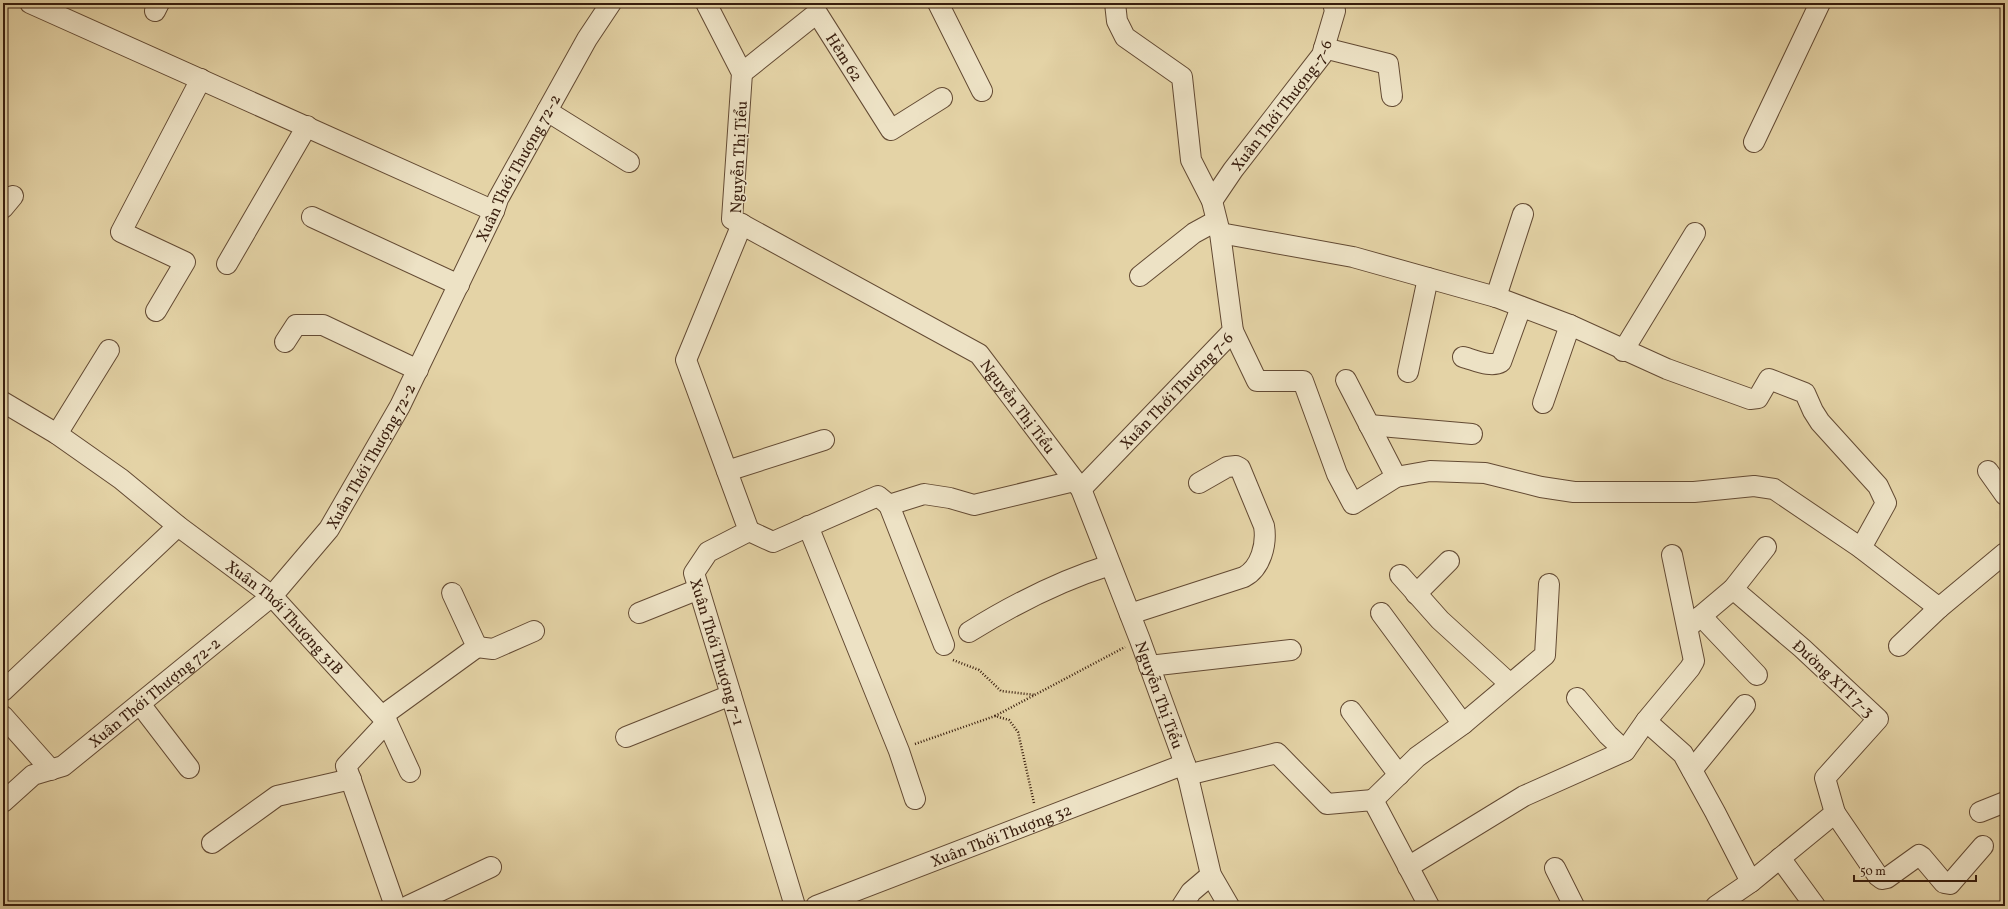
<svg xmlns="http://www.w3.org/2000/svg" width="2008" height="909" font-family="Vollkorn,serif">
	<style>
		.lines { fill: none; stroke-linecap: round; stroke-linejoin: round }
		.minor-casing { stroke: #634a33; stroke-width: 22 }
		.path { stroke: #381d0d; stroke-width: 2.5; stroke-dasharray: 1 2; stroke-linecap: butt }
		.minor { stroke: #ede2c5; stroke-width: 20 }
		.labels { text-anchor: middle; stroke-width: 3; stroke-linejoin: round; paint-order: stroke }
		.street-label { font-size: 16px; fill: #381d0d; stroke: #ede2c5 }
	</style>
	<rect width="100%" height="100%" fill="#e4d3a6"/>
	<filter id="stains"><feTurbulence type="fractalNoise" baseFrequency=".005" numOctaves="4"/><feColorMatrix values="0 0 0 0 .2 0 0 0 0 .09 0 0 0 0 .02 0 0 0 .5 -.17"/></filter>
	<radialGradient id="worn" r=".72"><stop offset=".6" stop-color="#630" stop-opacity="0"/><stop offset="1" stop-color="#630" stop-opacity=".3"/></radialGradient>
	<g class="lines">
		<g class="minor-casing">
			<g id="minor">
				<polyline points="30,3 494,211"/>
				<path id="s1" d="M706,3l36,70 -10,146 247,135 102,135 59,151 45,124 26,111 18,31"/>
				<polyline points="938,3 982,91"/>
				<polyline points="155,11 159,3"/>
				<polyline points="1324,48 1388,64 1392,96"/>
				<path id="s2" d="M742,73l75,-60 74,117 51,-32"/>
				<polyline points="547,111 629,162"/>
				<polyline points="1754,142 1820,3"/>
				<path id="s3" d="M1212,201l21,-31 89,-115 13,-44 -2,-8"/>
				<polyline points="3,208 13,196"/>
				<polyline points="312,217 459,285"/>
				<path id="s4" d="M742,224l-56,136 63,171 -41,21 -14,21 101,333"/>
				<polyline points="1220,233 1353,257 1496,297 1570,325 1667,369 1750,399 1758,398 1769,379 1805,393 1813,411 1820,422 1878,486 1886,503 1861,548"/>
				<polyline points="227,264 307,126"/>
				<polyline points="1140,276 1194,233 1216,221"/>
				<polyline points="1496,297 1523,214"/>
				<polyline points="156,311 185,262 121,232 201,79"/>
				<polyline points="1233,331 1257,381 1303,381 1337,474 1353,504 1396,477 1430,471 1485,473 1541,487 1574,492 1694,492 1754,486 1774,489 1861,548 1939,608 2005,553"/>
				<polyline points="285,342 296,325 323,325 418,370"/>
				<polyline points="1623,351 1695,233"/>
				<path d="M1463,357c12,3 28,11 38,5l20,-55"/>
				<polyline points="1408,372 1428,278"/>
				<polyline points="1346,380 1396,477"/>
				<path id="s5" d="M3,402l54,32 64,45 57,47 94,70 115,126 -41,44 49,140"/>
				<polyline points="1543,403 1570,325"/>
				<polyline points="1369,425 1472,434"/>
				<polyline points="57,434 109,350"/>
				<polyline points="727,471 824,440"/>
				<polyline points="1988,471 2005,495"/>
				<path id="s6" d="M1081,489l152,-158 -13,-98 -8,-32 -21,-41 -9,-83 -57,-40 -8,-16 -2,-18"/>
				<polyline points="808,526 899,751 915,799"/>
				<polyline points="749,531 773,542 878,496 889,505"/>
				<polyline points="1400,575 1440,620 1509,683"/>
				<polyline points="1416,594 1449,561"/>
				<polyline points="639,613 699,589"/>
				<polyline points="1381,613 1463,724"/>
				<path d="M1130,614l114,-37c17,-9 23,-33 20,-51l-24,-58 -4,-2 -9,1 -28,16"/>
				<polyline points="1701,616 1757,675"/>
				<polyline points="1688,627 1733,589 1766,547"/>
				<path d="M969,632c45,-28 90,-51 141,-67"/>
				<polyline points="944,645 889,505 924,494 950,498 974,505 1074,481"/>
				<polyline points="1899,646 1939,608"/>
				<polyline points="477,647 493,649 534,631"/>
				<polyline points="1149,666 1291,650"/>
				<polyline points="3,691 178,526"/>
				<polyline points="1577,698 1608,735 1625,751"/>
				<polyline points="140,704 189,768"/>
				<polyline points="1351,711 1399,775"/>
				<polyline points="3,716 51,770"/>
				<polyline points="382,716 477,647 452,593"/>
				<polyline points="1646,721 1683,754 1715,812 1751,882"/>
				<polyline points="387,722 410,772"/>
				<polyline points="626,737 731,695"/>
				<polyline points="1692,770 1745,705"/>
				<polyline points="1187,775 1277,753 1327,804 1373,800 1429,906"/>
				<polyline points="1373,800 1417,757 1463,724 1545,655 1549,584"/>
				<path id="s7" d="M3,802l30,-27 30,-9 209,-170 57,-67 71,-123 94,-195 4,-12 89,-160 24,-36"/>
				<polyline points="1980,812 2005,802"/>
				<polyline points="1835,813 1878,876 1882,879 1887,878 1919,855 1922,857 1944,883 1950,884 1983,846"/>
				<polyline points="212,843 277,796 351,779"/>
				<polyline points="1780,858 1815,906"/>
				<polyline points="1408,867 1524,796 1625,751 1646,721 1690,668 1694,661 1672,555"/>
				<polyline points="1555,868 1574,906"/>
				<polyline points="408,906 491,867"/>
				<path id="s8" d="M816,906l369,-142"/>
				<polyline points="1182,906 1191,892 1211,875"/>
				<polyline points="1716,906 1751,882 1835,813 1825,778 1878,719 1802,648 1733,589"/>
			</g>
		</g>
		<g class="path">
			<polyline points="953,660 979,670 1001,691 1035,695"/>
			<polyline points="995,716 1125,647"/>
			<polyline points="915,744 995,716 1009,720 1018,732 1034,803"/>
		</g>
		<use href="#minor" class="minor"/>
	</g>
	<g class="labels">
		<g class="street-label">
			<text dy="6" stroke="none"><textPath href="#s2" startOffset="148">Hẻm 62</textPath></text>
			<text dy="6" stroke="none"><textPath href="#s3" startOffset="119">Xuân Thới Thượng-7-6</textPath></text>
			<text transform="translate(738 157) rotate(-87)" y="6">Nguyễn Thị Tiểu</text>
			<text dy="6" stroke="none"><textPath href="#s7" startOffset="837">Xuân Thới Thượng 72-2</textPath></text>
			<text dy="6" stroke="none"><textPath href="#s6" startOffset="137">Xuân Thới Thượng 7-6</textPath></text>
			<text dy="6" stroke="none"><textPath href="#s1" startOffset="572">Nguyễn Thị Tiểu</textPath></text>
			<text dy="6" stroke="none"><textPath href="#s7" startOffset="513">Xuân Thới Thượng 72-2</textPath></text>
			<text dy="6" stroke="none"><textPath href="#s5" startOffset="356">Xuân Thới Thượng 31B</textPath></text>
			<text dy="6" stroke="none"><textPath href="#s4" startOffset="483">Xuân Thới Thượng 7-1</textPath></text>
			<text transform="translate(1834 678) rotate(43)" y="6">Đường XTT 7-3</text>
			<text dy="6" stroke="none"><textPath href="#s7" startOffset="189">Xuân Thới Thượng 72-2</textPath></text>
			<text dy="6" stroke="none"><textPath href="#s1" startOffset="896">Nguyễn Thị Tiểu</textPath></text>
			<text dy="6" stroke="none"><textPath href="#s8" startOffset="198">Xuân Thới Thượng 32</textPath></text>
		</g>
	</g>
	<rect width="2008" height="909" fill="none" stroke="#e4d3a6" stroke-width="16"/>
	<rect x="4" y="4" width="2000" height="901" fill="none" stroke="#381d0d" stroke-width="2"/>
	<rect x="8" y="8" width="1992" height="893" fill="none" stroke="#381d0d"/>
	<path d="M1854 875v6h122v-6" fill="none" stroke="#381d0d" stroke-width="2"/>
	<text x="1860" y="875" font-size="12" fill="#381d0d" stroke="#ede2c5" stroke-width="3" paint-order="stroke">50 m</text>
	<rect width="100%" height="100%" filter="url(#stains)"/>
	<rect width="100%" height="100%" fill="url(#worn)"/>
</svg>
